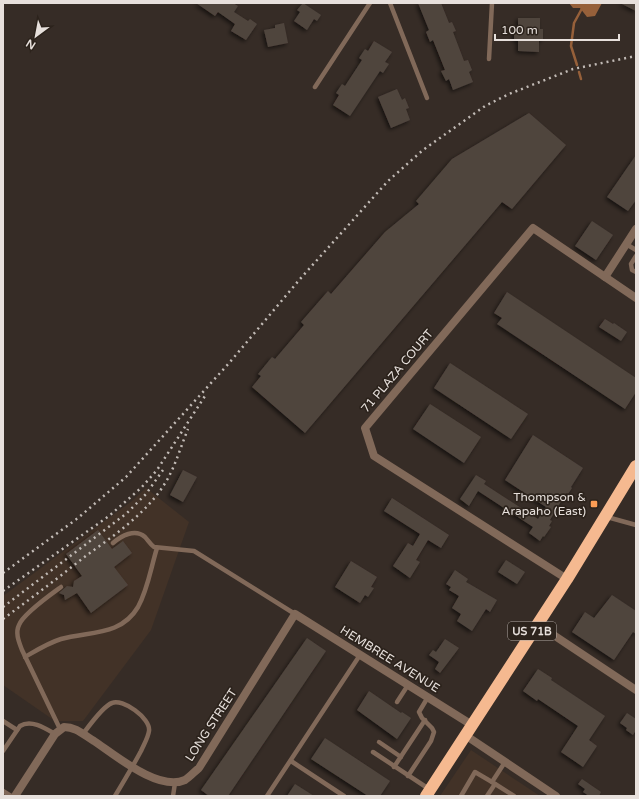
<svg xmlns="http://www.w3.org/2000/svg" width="639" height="799" font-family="'Varela Round',sans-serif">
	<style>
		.built { fill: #423227 }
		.water { fill: #96603a }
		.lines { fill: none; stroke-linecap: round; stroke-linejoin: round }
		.stream { stroke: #96603a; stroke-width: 2.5 }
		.building { fill: #50453e; filter: url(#shadow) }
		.lane { stroke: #816959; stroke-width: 4.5 }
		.street { stroke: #816959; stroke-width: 8 }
		.highway { stroke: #f5b990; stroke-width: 12 }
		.rail { stroke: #c2bbb6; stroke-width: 2.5; stroke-dasharray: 2 4; stroke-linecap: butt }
		.poi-dot { fill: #fd9d55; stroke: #2c231c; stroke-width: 1.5 }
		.labels { text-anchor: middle; stroke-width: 3.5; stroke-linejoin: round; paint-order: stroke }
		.shield { fill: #2c231c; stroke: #afa7a2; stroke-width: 1 }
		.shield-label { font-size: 11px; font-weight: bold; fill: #e7e0dc }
		.street-label { font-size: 12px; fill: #e7e0dc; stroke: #2c231c }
		.poi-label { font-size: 12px; fill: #e7e0dc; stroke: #2c231c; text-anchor: end }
	</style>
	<defs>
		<filter id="shadow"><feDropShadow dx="-2" dy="2" stdDeviation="2" flood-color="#0009"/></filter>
	</defs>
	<rect width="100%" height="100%" fill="#362c26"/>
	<g class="built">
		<polygon points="146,488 189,522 151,630 83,721 55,721 3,685 3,596 132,501"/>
		<polygon points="471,750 540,796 440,796"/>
	</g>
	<polygon class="water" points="569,3 602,3 595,16 587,17 580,8 573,8"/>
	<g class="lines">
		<g class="stream">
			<polyline points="577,65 571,46 574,23 585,3"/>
			<polyline points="579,72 581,79"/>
		</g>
	</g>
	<g class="building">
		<polygon points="196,3 233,3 238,6 234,12 248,21 250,19 257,24 246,40 231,31 235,24 218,12 215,16"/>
		<polygon points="303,3 321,15 317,21 314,19 307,30 294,21 300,12 297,10"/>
		<polygon points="418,3 441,3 449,23 452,22 456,31 453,32 464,61 468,60 472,70 469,72 473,82 453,90 449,79 446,81 441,71 445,70 433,40 430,42 426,32 429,30"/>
		<polygon points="620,3 636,3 636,11"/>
		<polygon points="518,18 540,18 540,29 543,29 543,40 539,40 539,52 518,51 518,40 514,40 514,29 518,29"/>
		<polygon points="284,23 288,43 268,47 264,30 275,28 275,25"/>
		<polygon points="374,41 392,52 385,62 389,64 383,73 380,71 350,116 333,105 339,95 336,93 342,84 345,86 362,60 359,58 365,49 368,51"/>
		<polygon points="397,89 402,100 405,98 409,108 406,109 410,120 391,128 378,97"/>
		<polygon points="529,113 566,145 512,209 502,202 305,433 252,387 261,376 258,374 272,357 275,359 304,325 301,322 328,291 331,294 385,232 419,204 416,201 452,159"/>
		<polygon points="636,155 636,200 628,211 607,197"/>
		<polygon points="592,221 613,235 596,260 575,246"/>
		<polygon points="507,292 636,378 636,392 625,409 497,324 502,318 494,313"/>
		<polygon points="605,319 613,324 614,323 627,332 621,341 599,327"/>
		<polygon points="450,363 528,414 511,439 434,388"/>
		<polygon points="430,404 481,437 464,463 413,429"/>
		<polygon points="533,435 583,468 571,487 572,488 568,494 566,493 550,520 552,521 549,526 551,527 544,537 543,536 540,541 529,533 533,527 478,491 469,506 460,499 476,475 486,481 484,484 538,519 546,507 505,480"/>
		<polygon points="183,470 197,477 183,502 170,495"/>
		<polygon points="392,498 449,535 441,548 428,540 416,560 420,562 410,578 393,566 408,543 413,546 420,534 384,511"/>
		<polygon points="98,530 112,549 123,541 132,553 114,567 128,585 91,613 77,593 65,600 64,595 59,593 67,586 73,587 74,581 82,576 66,554"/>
		<polygon points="506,560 525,572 517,584 498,572"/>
		<polygon points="351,561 377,577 371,587 374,588 368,597 365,595 360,603 335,587"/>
		<polygon points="455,570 468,579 466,582 497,600 490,612 486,609 472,631 457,621 461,614 452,608 459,596 449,590 451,587 446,584"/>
		<polygon points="612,595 636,611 636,634 633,632 614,660 572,632 585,612 594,618"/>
		<polygon points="307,638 326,651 228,796 209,796 201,790"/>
		<polygon points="445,639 459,648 440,673 435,669 439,662 429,655 433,650 436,652"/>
		<polygon points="538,669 552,678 551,680 605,716 589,740 597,746 583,767 561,752 578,726 538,699 537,701 523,691"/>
		<polygon points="369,691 401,713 402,712 411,718 397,739 357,710"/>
		<polygon points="627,713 636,719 636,730 633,735 626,730 627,728 620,723"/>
		<polygon points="325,738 390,781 380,796 368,796 311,759"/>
		<polygon points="582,779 601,792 599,796 589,796 583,792 585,789 578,784"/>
		<polygon points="295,784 314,796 287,796"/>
	</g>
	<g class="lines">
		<g class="lane">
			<polyline points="390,3 427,98"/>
			<polyline points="489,59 492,3"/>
			<polyline points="315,87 370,3"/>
			<polyline points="626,244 636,250"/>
			<polyline points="636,256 631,264 632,270 636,272"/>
			<polyline points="607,517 636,525"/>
			<path d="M113,543c8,-7 22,-15 32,-6 3,3 5,7 9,10l40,4 101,63"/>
			<path d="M25,657c12,-7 23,-14 36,-18 29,-8 60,-3 77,-32 10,-18 13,-40 19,-59"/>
			<polyline points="397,702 408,685"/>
			<polyline points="3,721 17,730"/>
			<path d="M60,729l-38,-79c-3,-8 -7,-17 -3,-25 4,-11 31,-30 42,-38"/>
			<path d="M83,734c6,-8 20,-28 29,-31 10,-5 39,15 37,28 -1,7 -5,13 -8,20 -8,15 -17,30 -26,45"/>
			<polyline points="379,742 401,757"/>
			<path d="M3,751l17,-25c11,-7 25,2 35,8"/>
			<polyline points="373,752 429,789"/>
			<polyline points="291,761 344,796"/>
			<polyline points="505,762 492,782 514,796"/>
			<polyline points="394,767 425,720"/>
			<polyline points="408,776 431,741 434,732 432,728 422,718 419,712 428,697"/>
			<polyline points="3,791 11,796"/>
			<polyline points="173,796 175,783"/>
			<polyline points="267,796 360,655"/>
			<polyline points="461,796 475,772 492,782"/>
			<polyline points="487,796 495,784"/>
		</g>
		<g class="street">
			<polyline points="605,277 636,229"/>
			<polyline points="567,579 374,456 365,428 533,228 636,298"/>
			<polyline points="537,624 636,690"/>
			<polyline points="465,735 556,796"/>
			<path d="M15,796l40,-62 9,-7c12,0 20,8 30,14 21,14 65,51 91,39 5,-3 10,-9 14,-12l96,-154 177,111"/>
		</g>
		<polyline class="highway" points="426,796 567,579 636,466"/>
		<g class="rail">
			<polyline points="3,573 78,518 126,477 230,362 300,279 388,181 423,150 485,106 509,94 573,69 636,56"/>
			<polyline points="3,591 109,516 141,488 157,470 205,396"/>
			<polyline points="3,607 127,513 146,494 163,470"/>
			<path d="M3,619c27,-20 54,-40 80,-61 30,-22 65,-45 84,-78 9,-16 14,-34 21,-51"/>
		</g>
	</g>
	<rect class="poi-dot" x="590" y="500" width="8" height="8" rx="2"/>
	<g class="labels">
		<rect class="shield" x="508" y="622" width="48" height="18" rx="3"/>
		<g class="shield-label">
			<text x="532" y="635">US 71B</text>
		</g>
		<g class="street-label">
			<text transform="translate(397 371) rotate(-50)" y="4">71 PLAZA COURT</text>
			<text transform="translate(390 659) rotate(32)" y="4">HEMBREE AVENUE</text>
			<text transform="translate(211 725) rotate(-57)" y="4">LONG STREET</text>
		</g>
		<g class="poi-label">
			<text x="586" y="501">Thompson &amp;<tspan x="586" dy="14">Arapaho (East)</tspan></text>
		</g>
	</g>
	<rect width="639" height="799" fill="none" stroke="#e7e0dc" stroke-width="8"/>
	<g transform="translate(36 36) rotate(212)" stroke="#2c231c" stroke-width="3" paint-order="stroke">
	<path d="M0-3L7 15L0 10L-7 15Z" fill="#e7e0dc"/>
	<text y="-6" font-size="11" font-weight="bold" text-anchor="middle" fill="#e7e0dc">N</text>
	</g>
	<path d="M495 34v6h124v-6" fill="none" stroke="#e7e0dc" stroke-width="2"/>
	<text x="501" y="34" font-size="12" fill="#e7e0dc" stroke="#2c231c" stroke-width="3" paint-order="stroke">100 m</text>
</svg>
